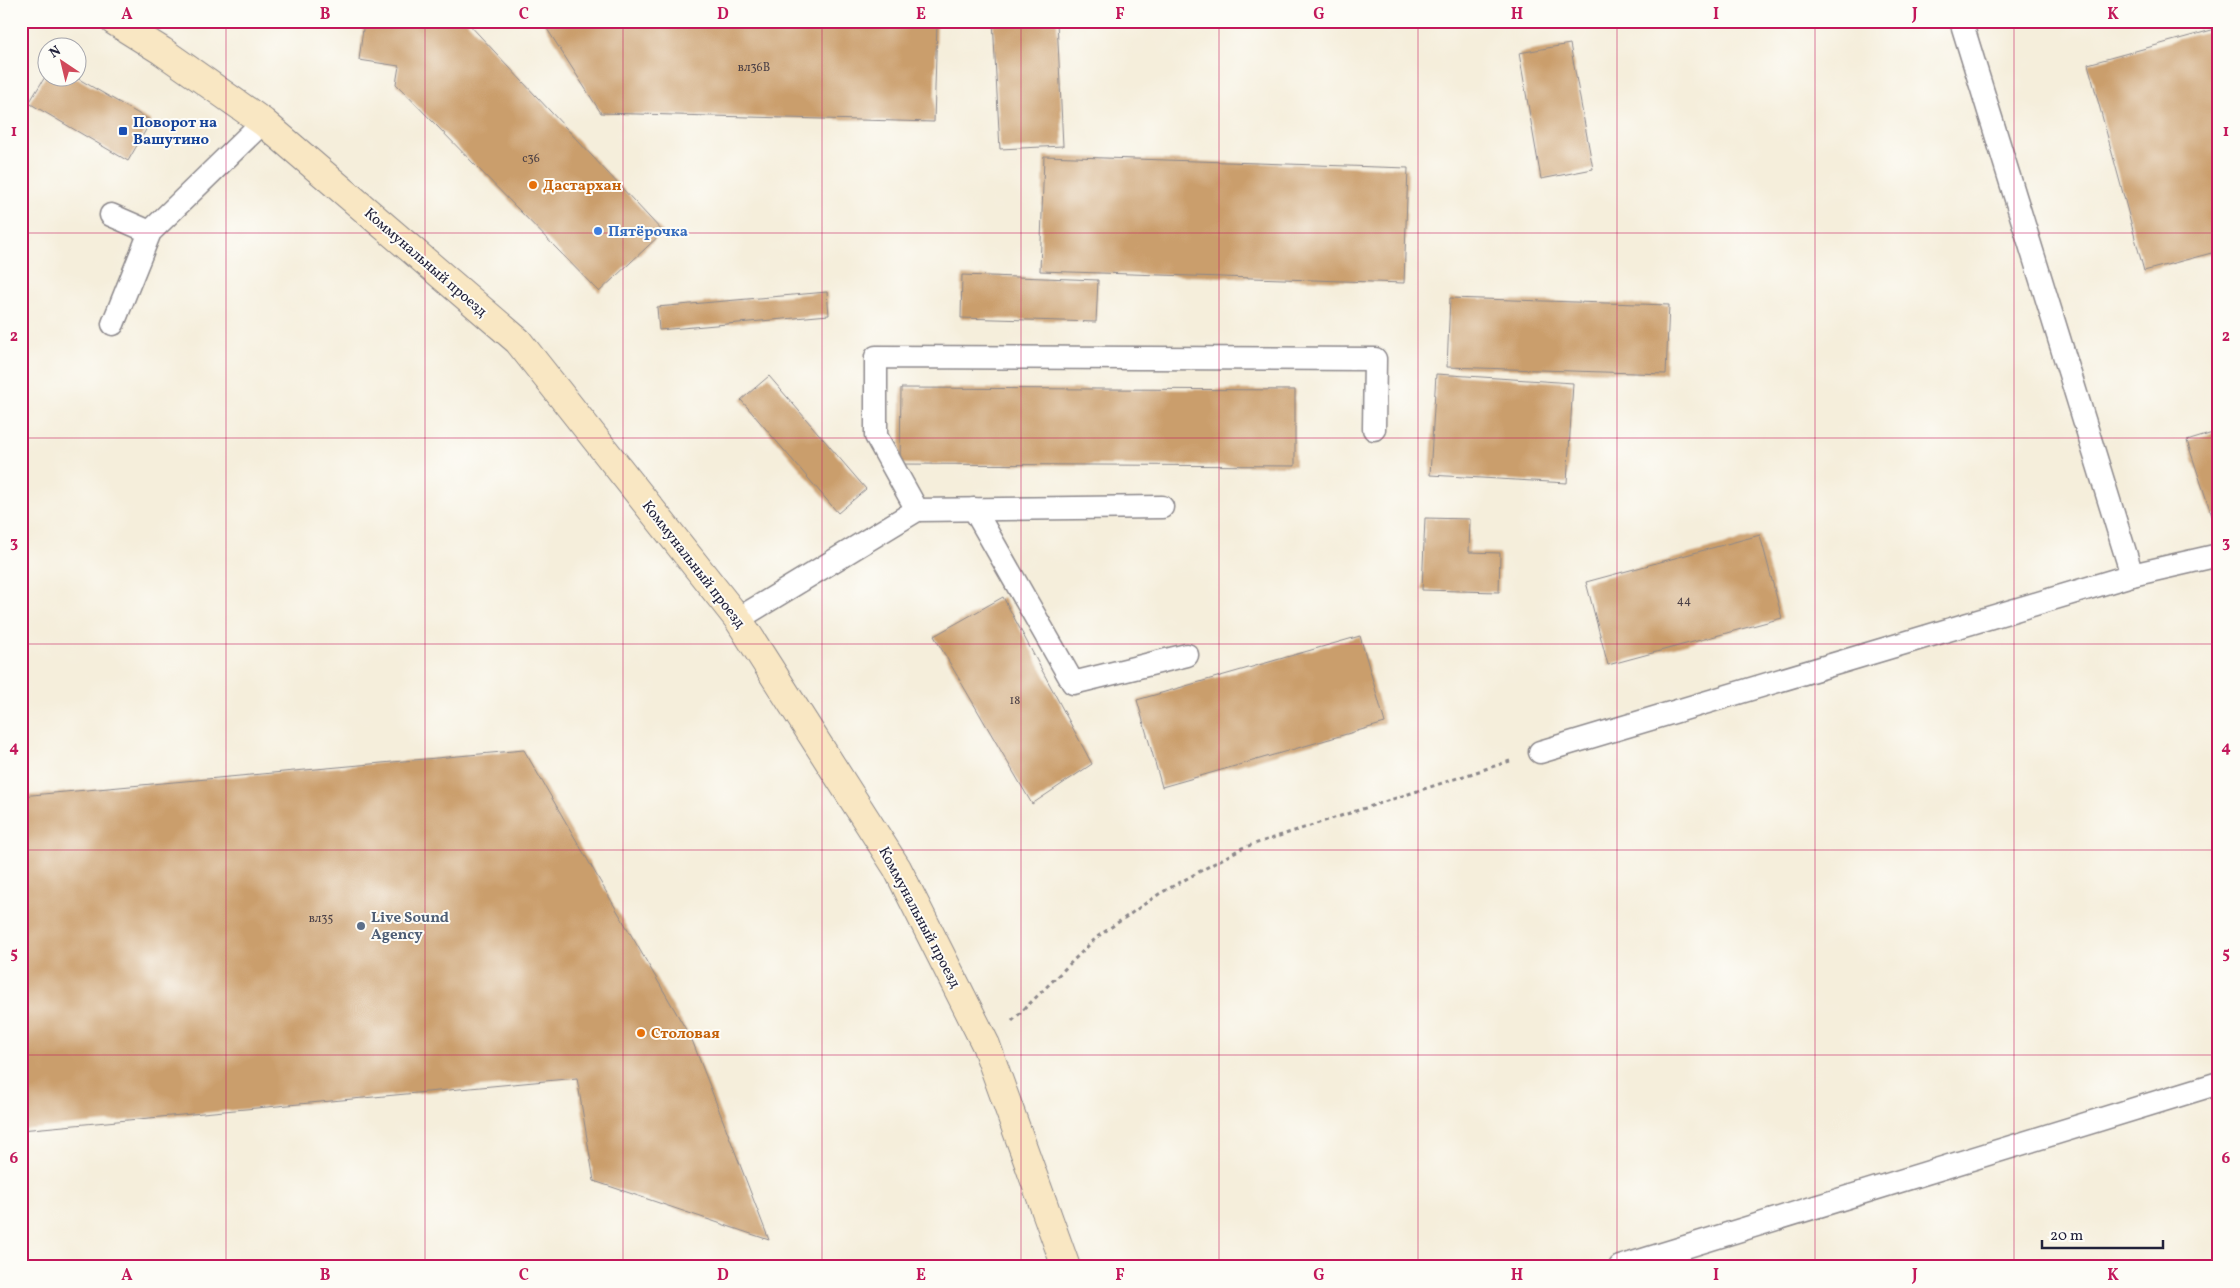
<svg xmlns="http://www.w3.org/2000/svg" width="2240" height="1288" font-family="Vollkorn,serif">
	<style>
		.building { fill: #ca9e6c }
		.lines { fill: none; stroke-linecap: round; stroke-linejoin: round }
		.lane-casing { stroke: #8c888b; stroke-width: 25 }
		.secondary-casing { stroke: #8c888b; stroke-width: 30 }
		.path { stroke: #8c888b; stroke-width: 3; stroke-dasharray: 4 4; stroke-linecap: butt }
		.lane { stroke: #fff; stroke-width: 22 }
		.secondary { stroke: #f9e7c3; stroke-width: 28 }
		.grid { fill: none; stroke: #c2185b; stroke-width: 1; stroke-opacity: 0.55 }
		.transit-dot { fill: #1a4fb4; stroke: #fdfcf7; stroke-width: 2 }
		.food-dot { fill: #e8710a; stroke: #fdfcf7; stroke-width: 2 }
		.shop-dot { fill: #3f7fe0; stroke: #fdfcf7; stroke-width: 2 }
		.service-dot { fill: #5c6f8a; stroke: #fdfcf7; stroke-width: 2 }
		.labels { text-anchor: middle; stroke-width: 4; stroke-linejoin: round; paint-order: stroke }
		.number-label { font-size: 12px; fill: #4c4147 }
		.transit-label { font-size: 15px; font-weight: bold; fill: #164399; stroke: #fdfcf7; text-anchor: start }
		.food-label { font-size: 15px; font-weight: bold; fill: #c56008; stroke: #fdfcf7; text-anchor: start }
		.shop-label { font-size: 15px; font-weight: bold; fill: #366cbe; stroke: #fdfcf7; text-anchor: start }
		.street-label { font-size: 15px; fill: #22223b; stroke: #fdfcf7 }
		.service-label { font-size: 15px; font-weight: bold; fill: #4e5e75; stroke: #fdfcf7; text-anchor: start }
		.neatline { fill: none; stroke: #c2185b; stroke-width: 2 }
		.grid-label { font-size: 16px; text-anchor: middle; font-weight: bold; fill: #c2185b }
	</style>
	<rect width="100%" height="100%" fill="#fdfcf7"/>
	<filter id="ink" filterUnits="userSpaceOnUse"><feTurbulence type="fractalNoise" baseFrequency=".02" numOctaves="2"/><feDisplacementMap in="SourceGraphic" scale="10" xChannelSelector="R" yChannelSelector="G"/><feConvolveMatrix kernelMatrix="1 2 1 2 8 2 1 2 1" color-interpolation-filters="sRGB"/></filter>
	<filter id="wash" filterUnits="userSpaceOnUse"><feTurbulence type="fractalNoise" baseFrequency=".0096" numOctaves="4" result="noise"/><feDisplacementMap in="SourceGraphic" scale="20" xChannelSelector="R" yChannelSelector="G"/><feGaussianBlur stdDeviation="1.12" result="paint"/><feColorMatrix in="noise" values="0 0 0 0 0 0 0 0 0 0 0 0 0 0 0 0 0 1.4 0 .05"/><feComposite in="paint" operator="in"/></filter>
	<g filter="url(#wash)">
		<rect width="100%" height="100%" fill="#f5eedb"/>
		<g id="blocks">
			<g class="building">
				<polygon points="364,21 466,21 663,232 599,292 396,84 399,66 359,60"/>
				<polygon points="542,21 937,21 934,122 601,113"/>
				<polygon points="993,21 1057,21 1063,146 1000,149"/>
				<polygon points="2219,28 2219,251 2144,271 2088,64"/>
				<polygon points="1570,44 1593,169 1541,179 1519,53"/>
				<polygon points="48,72 48,78 77,78 151,121 128,161 29,103"/>
				<polygon points="1044,156 1408,168 1404,283 1040,271"/>
				<polygon points="962,275 1098,280 1096,322 961,318"/>
				<polygon points="827,292 829,315 659,330 657,307"/>
				<polygon points="1450,298 1669,305 1666,374 1447,367"/>
				<polygon points="1436,374 1573,383 1567,483 1430,475"/>
				<polygon points="769,376 866,489 838,513 741,400"/>
				<polygon points="901,388 1295,390 1295,466 900,464"/>
				<polygon points="2219,431 2219,513 2212,516 2187,441"/>
				<polygon points="1425,518 1470,519 1469,552 1500,553 1499,592 1422,590"/>
				<polygon points="1760,535 1782,618 1608,665 1586,582"/>
				<polygon points="1003,597 1092,764 1032,804 934,636"/>
				<polygon points="1360,636 1385,723 1162,787 1137,700"/>
				<polygon points="524,750 692,1040 769,1240 594,1181 577,1078 21,1130 21,796"/>
			</g>
		</g>
	</g>
	<g filter="url(#ink)">
		<use href="#blocks" fill-opacity="0" stroke="#8c888b" stroke-width="1"/>
		<g class="lines">
			<g class="lane-casing">
				<g id="lane">
					<polyline points="1961,21 2132,575 2219,555"/>
					<polyline points="111,215 150,232"/>
					<polyline points="113,324 150,232 263,122"/>
					<polyline points="974,509 1073,683 1187,655"/>
					<polyline points="917,510 876,436 876,357 1375,359 1374,429"/>
					<polyline points="738,619 917,510 1162,507"/>
					<polyline points="1540,752 2132,575"/>
					<polyline points="1620,1267 2219,1083"/>
				</g>
			</g>
			<g class="secondary-casing">
				<polyline id="secondary" points="114,21 162,51 263,122 518,341 738,619 897,868 986,1045 1066,1267"/>
			</g>
			<polyline class="path" points="1012,1021 1097,937 1159,894 1242,848 1510,761"/>
			<use href="#lane" class="lane"/>
			<use href="#secondary" class="secondary"/>
		</g>
	</g>
	<path class="grid" d="M226,21v1246M425,21v1246M623,21v1246M822,21v1246M1021,21v1246M1219,21v1246M1418,21v1246M1617,21v1246M1815,21v1246M2014,21v1246M21,233h2198M21,438h2198M21,644h2198M21,850h2198M21,1055h2198"/>
	<rect class="transit-dot" x="118" y="126" width="10" height="10" rx="2.5"/>
	<g class="food-dot">
		<circle cx="533" cy="185" r="5"/>
		<circle cx="641" cy="1033" r="5"/>
	</g>
	<circle class="shop-dot" cx="598" cy="231" r="5"/>
	<circle class="service-dot" cx="361" cy="926" r="5"/>
	<g class="labels">
		<g class="number-label">
			<text x="754" y="71">вл36В</text>
			<text x="531" y="162">с36</text>
			<text x="1684" y="604">44</text>
			<text x="1015" y="704">18</text>
			<text x="321" y="922">вл35</text>
		</g>
		<g class="transit-label">
			<text x="133" y="127">Поворот на<tspan x="133" dy="17">Вашутино</tspan></text>
		</g>
		<g class="food-label">
			<text x="543" y="190">Дастархан</text>
			<text x="651" y="1038">Столовая</text>
		</g>
		<g class="shop-label">
			<text x="608" y="236">Пятёрочка</text>
		</g>
		<g class="street-label">
			<text transform="translate(426 262) rotate(41)" y="5">Коммунальный проезд</text>
			<text transform="translate(694 564) rotate(52)" y="5">Коммунальный проезд</text>
			<text transform="translate(920 917) rotate(62)" y="5">Коммунальный проезд</text>
		</g>
		<g class="service-label">
			<text x="371" y="922">Live Sound<tspan x="371" dy="17">Agency</tspan></text>
		</g>
	</g>
	<rect width="2240" height="1288" fill="none" stroke="#fdfcf7" stroke-width="55"/>
	<g transform="translate(62 62) rotate(325)"><circle r="24" fill="#fdfcf7" stroke="#a5a5ac"/>
	<path d="M0-4L9 19L0 12L-9 19Z" fill="#d1495b"/>
	<text y="-8" font-size="14" font-weight="bold" text-anchor="middle" fill="#22223b">N</text>
	</g>
	<path d="M2042 1240v8h121v-8" fill="none" stroke="#22223b" stroke-width="2.5"/>
	<text x="2050" y="1240" font-size="15" fill="#22223b" stroke="#fdfcf7" stroke-width="4" paint-order="stroke">20 m</text>
	<rect x="28" y="28" width="2184" height="1232" class="neatline"/>
	<g class="grid-label">
		<text x="127" y="19">A</text>
		<text x="325" y="19">B</text>
		<text x="524" y="19">C</text>
		<text x="723" y="19">D</text>
		<text x="921" y="19">E</text>
		<text x="1120" y="19">F</text>
		<text x="1319" y="19">G</text>
		<text x="1517" y="19">H</text>
		<text x="1716" y="19">I</text>
		<text x="1915" y="19">J</text>
		<text x="2113" y="19">K</text>
		<text x="14" y="136">1</text>
		<text x="2226" y="136">1</text>
		<text x="14" y="341">2</text>
		<text x="2226" y="341">2</text>
		<text x="14" y="547">3</text>
		<text x="2226" y="547">3</text>
		<text x="14" y="752">4</text>
		<text x="2226" y="752">4</text>
		<text x="14" y="958">5</text>
		<text x="2226" y="958">5</text>
		<text x="14" y="1163">6</text>
		<text x="2226" y="1163">6</text>
		<text x="127" y="1280">A</text>
		<text x="325" y="1280">B</text>
		<text x="524" y="1280">C</text>
		<text x="723" y="1280">D</text>
		<text x="921" y="1280">E</text>
		<text x="1120" y="1280">F</text>
		<text x="1319" y="1280">G</text>
		<text x="1517" y="1280">H</text>
		<text x="1716" y="1280">I</text>
		<text x="1915" y="1280">J</text>
		<text x="2113" y="1280">K</text>
	</g>
</svg>
